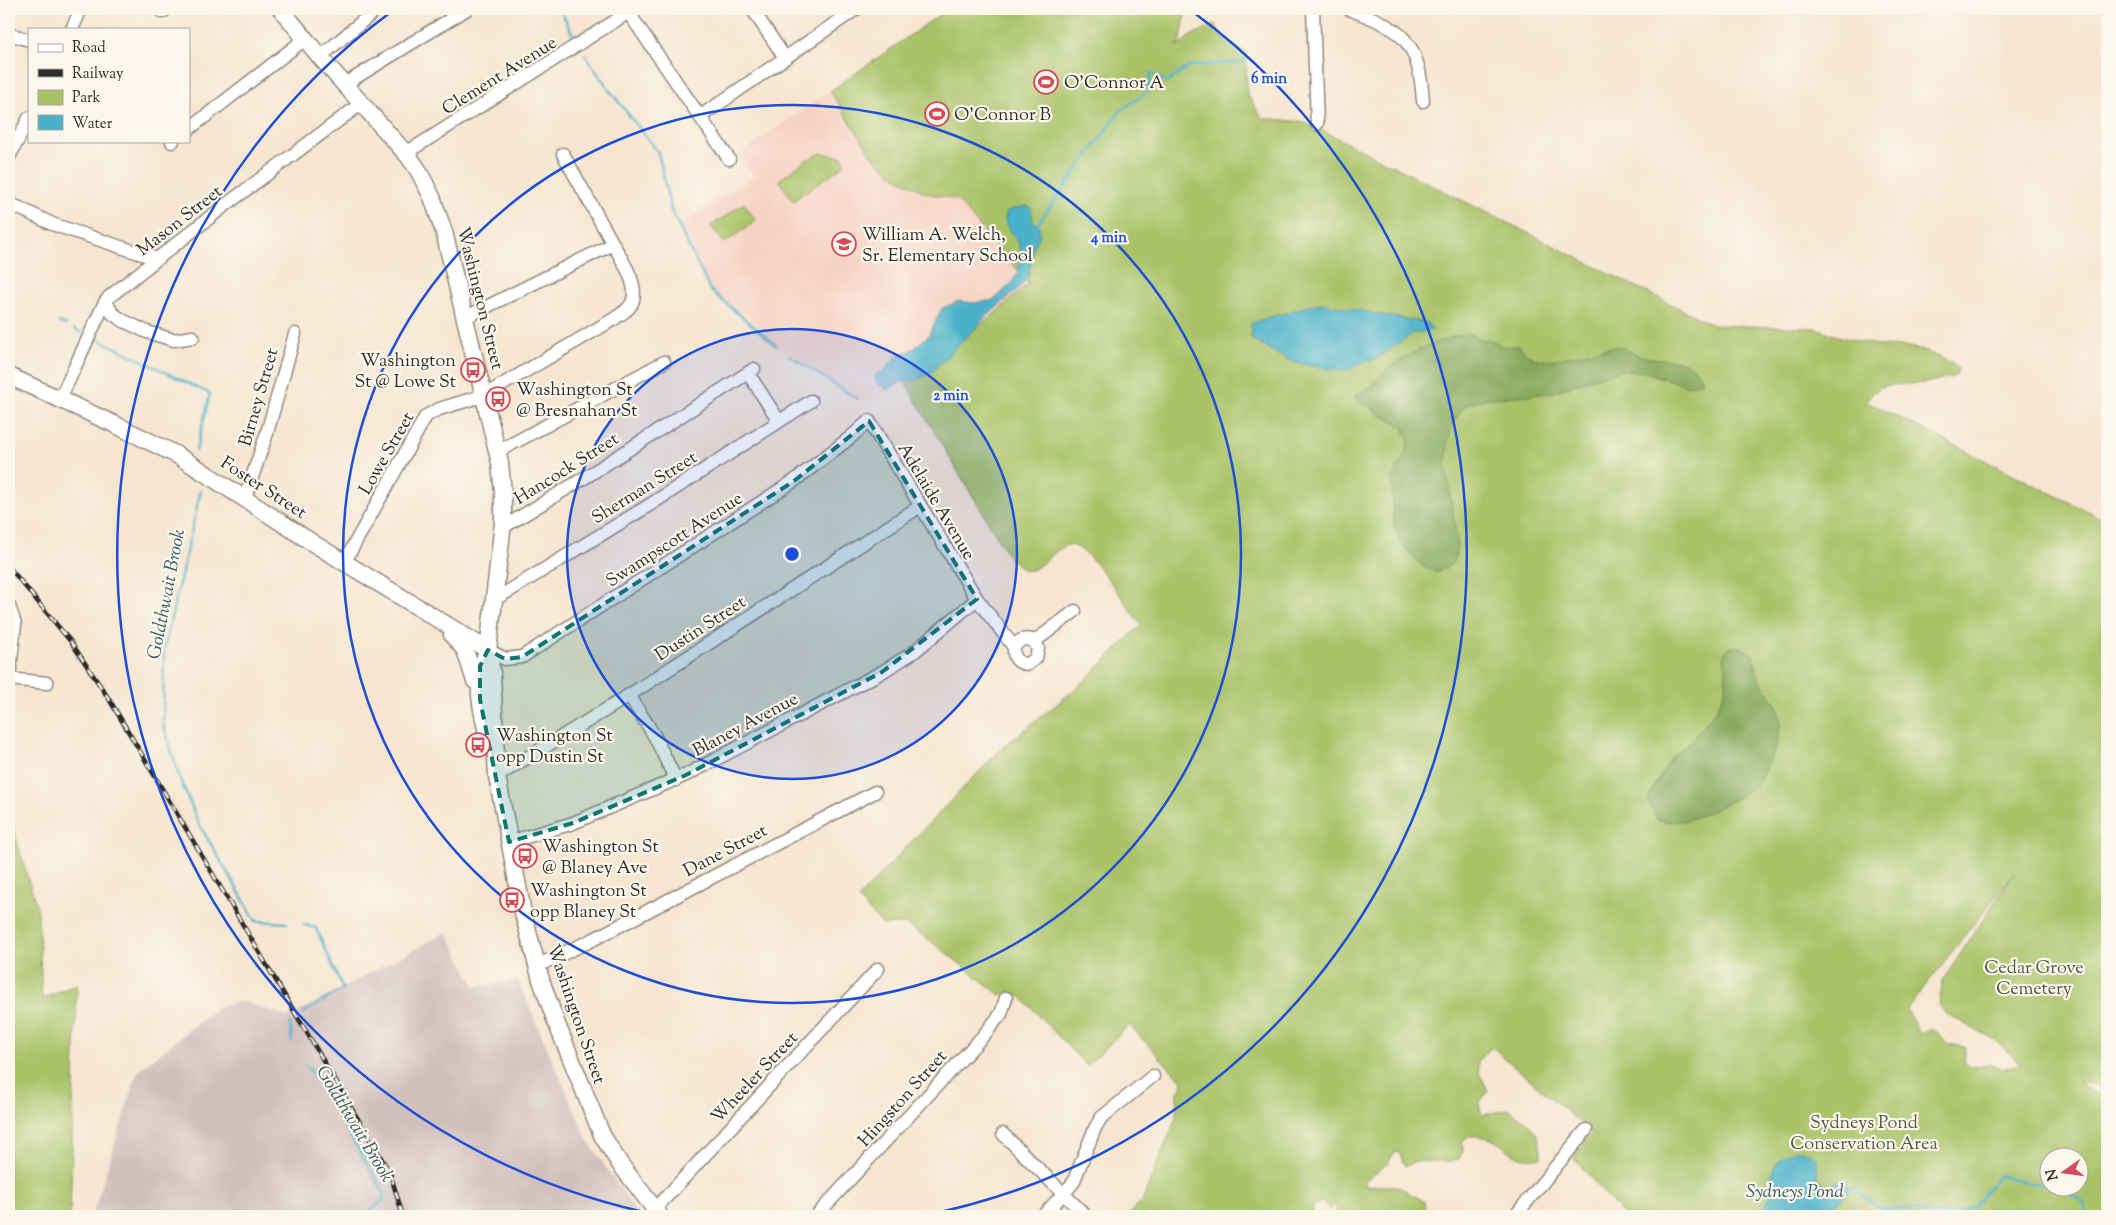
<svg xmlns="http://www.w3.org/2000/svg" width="2116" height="1225" font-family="'Sorts Mill Goudy',serif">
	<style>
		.built { fill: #f6d2c3 }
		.industrial { fill: #d1bfbd }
		.green { fill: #a9c268; stroke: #6a764a; fill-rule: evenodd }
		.forest { fill: #86a85c; stroke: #586a44 }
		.water { fill: #4ab1c9; stroke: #3a6e7a }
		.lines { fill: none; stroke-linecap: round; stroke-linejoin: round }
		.stream { stroke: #4ab1c9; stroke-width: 2.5 }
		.minor-casing { stroke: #90887d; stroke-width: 15 }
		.major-casing { stroke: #90887d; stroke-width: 19 }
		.minor { stroke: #fff; stroke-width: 12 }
		.major { stroke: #fff; stroke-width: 16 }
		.rail-casing { stroke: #2b2b2b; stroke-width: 4.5 }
		.rail { stroke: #fbf7ec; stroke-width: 2.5; stroke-dasharray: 8; stroke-linecap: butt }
		.marked { fill: #0f766e; fill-opacity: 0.2; stroke: #0f766e; stroke-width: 4; stroke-dasharray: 10 6; stroke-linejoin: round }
		.ring { fill: none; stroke: #1d4ed8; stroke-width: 2.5 }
		.labels { text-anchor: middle; stroke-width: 4.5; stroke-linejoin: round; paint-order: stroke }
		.street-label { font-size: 18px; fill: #2b2b2b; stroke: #fbf7ec }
		.poi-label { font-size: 18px; fill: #2b2b2b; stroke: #fbf7ec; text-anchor: start }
		.park-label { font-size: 18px; fill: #51583d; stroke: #fbf7ec }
		.water-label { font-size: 19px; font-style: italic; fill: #365a62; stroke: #fbf7ec }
		.centre { fill: #1d4ed8; stroke: #fbf7ec; stroke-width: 2.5 }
		.ring-label { font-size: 15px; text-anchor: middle; font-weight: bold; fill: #1d4ed8; stroke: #fbf7ec; stroke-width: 4.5; stroke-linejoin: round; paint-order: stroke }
	</style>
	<rect width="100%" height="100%" fill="#fbf7ec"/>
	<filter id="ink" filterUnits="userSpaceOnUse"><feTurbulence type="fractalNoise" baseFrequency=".02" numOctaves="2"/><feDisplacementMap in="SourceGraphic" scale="10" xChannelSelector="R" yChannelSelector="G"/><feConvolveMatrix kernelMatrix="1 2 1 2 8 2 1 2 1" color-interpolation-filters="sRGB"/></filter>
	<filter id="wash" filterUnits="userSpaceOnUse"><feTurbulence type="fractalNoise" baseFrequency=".0096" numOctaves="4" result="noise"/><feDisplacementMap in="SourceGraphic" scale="20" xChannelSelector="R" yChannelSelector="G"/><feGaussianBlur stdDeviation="1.12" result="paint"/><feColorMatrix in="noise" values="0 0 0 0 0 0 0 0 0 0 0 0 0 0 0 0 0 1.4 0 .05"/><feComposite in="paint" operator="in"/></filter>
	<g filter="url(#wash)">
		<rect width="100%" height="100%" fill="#f6e5cf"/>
		<polygon class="built" points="830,91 873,157 926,193 956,199 1029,283 990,318 903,379 880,399 857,399 791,354 774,346 759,333 753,321 715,293 703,275 688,235 681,225 753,176 738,155"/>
		<polygon class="industrial" points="447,932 475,987 518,981 588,1141 639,1216 92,1216 138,1071 218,1007 242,1001 288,1017"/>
		<g class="green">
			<path d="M948,9h238l-4,26 -5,12 13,-11 25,-12 10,16 21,13 1,41 15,24 43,4 408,203 103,3 21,8 25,6 20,4 27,1 18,5 26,11 5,6 -2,7 -31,7 -35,2 -10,2 -14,14 241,120v569l-27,-10 6,8 21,11v117h-483l-51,-59 19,-24 -100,-86 -14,14 1,11 9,19 -9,13 2,8 3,3 24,-6c6,6 14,8 20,14 9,6 14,24 13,34 -25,6 -30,-8 -48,-17 -7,-4 -17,-4 -24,-4l-7,5 1,10 -4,8c-19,7 -32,-3 -54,7l-6,-14h-4l-8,12 -21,16 -1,6h32l27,15 2,13 -1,2h-87l-3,-12 -5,5 -9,-7 -8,5 -1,9h-186l16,-15 34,-83 1,-23 6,-13 -54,-57 -42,41 -68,-71h-19l-73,-57 -22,-14 -22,1 -25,-26 46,-50 99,-102 75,-60 63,-62c-13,-17 -50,-78 -70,-80 -17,-2 -41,46 -56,15l-3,2 -109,-183 87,-61 39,-35 -73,-84 -30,-6 -30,-16 -23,-20 -43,-66zM2014,873l-71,107 -4,24 6,9 51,28 25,23 -20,5 -12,-5 -18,3 -5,-2 -2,-5 2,-13 -18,-3 -15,-15 -14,5 -12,-25zM2048,1158h30v30h-30z"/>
			<polygon points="821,153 843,157 844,165 793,201 779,180 805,161"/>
			<polygon points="744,203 756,221 724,243 711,226"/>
			<polygon points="9,815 38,911 42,999 77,984 70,1216 9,1216"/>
		</g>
		<g class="forest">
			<path d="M1469,334l14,6h9l9,6h19c5,8 12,13 22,14 19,1 51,-11 72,-13 9,-1 17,5 25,8 23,9 52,-3 63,26l-14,5 -43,-14 -23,-2 -29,8 -42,15 -66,6 -18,5 -12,15 -7,21 -2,28 11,72 -1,14 -4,10 -15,9 -17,-9 -17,-18 -9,-20 -2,-48 14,-26 3,-12 -6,-13 -11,-7 -10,-4 -28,-20c6,-3 12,-6 17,-10 5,-4 8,-10 13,-14 20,-17 60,-36 85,-38z"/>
			<path d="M1729,647h12l13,9c2,9 3,18 7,26 9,14 19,23 19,40 1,17 -15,54 -28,66 -13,10 -49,28 -65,32 -10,3 -21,1 -30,0l-9,-19 2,-7 22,-37 19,-16 25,-30 9,-20 1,-21 -2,-15z"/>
		</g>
		<g class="water">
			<polygon points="1027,206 1031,208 1033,222 1039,226 1040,236 1034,246 1028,277 1019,288 986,317 932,372 910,383 904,381 886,390 876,382 876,374 883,371 898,355 913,349 929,335 942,308 959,301 974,303 994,300 1012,283 1018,273 1021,254 1019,243 1006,224 1005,218 1007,211 1015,208"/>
			<polygon points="1320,303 1416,321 1427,323 1433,330 1414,333 1376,359 1360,363 1345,372 1292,362 1251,339 1251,324 1260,320"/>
			<path d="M1795,1150c22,0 24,11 22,29 15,14 19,-6 31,7v7l-15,12 -5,11h-79c5,-4 12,-5 16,-11 15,-19 -8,-37 30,-55z"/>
		</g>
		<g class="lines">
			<g class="stream">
				<polyline points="560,9 573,35"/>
				<polyline points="585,55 610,91 658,152 671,210 710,290 776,345"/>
				<polyline points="1036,226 1121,110 1148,92 1151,73 1168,82 1189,66 1244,62"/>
				<polyline points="59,322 66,325"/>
				<polyline points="74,329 82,333"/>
				<polyline points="96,338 210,394 196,451"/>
				<polyline points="789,355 857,399"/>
				<polyline points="201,490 164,649 163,724 180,779 199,824 256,921 287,923"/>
				<polyline points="303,1013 343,989 316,928 304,925"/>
				<polyline points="290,1023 292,1041"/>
				<polyline points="306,1065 318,1081 384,1193 382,1201 364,1216"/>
				<polyline points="2063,1188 2083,1203 2090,1216"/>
				<polyline points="1846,1190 1854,1188 1881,1210 1912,1208 1926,1213 1948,1215 1973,1206 1999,1175 2032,1183 2048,1184"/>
			</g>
		</g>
	</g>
	<g filter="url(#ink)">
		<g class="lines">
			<g class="minor-casing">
				<g id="minor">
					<polyline points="626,9 729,159"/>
					<polyline points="752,9 785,58"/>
					<polyline points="1313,9 1317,124"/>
					<path d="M1349,9c55,20 70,33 74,92"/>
					<polyline points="162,12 167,9"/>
					<polyline points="72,29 81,9"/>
					<polyline points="9,34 29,40"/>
					<polyline points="320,57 377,9"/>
					<polyline points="345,84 467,9"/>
					<polyline points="701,116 856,9"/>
					<polyline points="189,129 305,39"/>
					<polyline points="172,142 173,141"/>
					<polyline points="406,153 634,9"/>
					<polyline points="563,154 613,244"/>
					<polyline points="9,157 29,118"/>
					<polyline points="9,203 52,224 157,259"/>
					<polyline points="106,301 112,313 122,320 147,332 174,340 193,337"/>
					<polyline points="748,373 779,421"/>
					<polyline points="60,399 104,304 109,297 219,210 362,103"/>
					<polyline points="497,452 664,362"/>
					<polyline points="245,498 267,433 295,334"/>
					<polyline points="502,528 589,475 754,369"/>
					<path d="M345,561l81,-145 13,-7 46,-14 129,-76c7,-5 17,-10 19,-19 5,-18 -12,-41 -20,-56l-147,73"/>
					<polyline points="494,600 648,506 811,401"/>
					<polyline points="9,606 15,624 9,679"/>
					<polyline points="1034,642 1075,611"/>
					<path d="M488,650l17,9 17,-2 272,-176 57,-44 18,-16 108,178 37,48c6,-8 10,-9 19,-7l5,8 -2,10 -8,6c-11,0 -15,-7 -14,-17"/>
					<polyline points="9,679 47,683"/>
					<polyline points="629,695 655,737 676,780"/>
					<polyline points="497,776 617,703 919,507"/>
					<polyline points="509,842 573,823 686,775 882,672 914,652 977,599"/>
					<polyline points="537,966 594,939 875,792"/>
					<polyline points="1003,1134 1086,1216"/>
					<polyline points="655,1209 878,969"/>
					<polyline points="816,1216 983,1036 1001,1014 1006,998"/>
					<polyline points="1043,1216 1073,1183 1095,1128 1101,1118 1153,1076"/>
					<polyline points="1515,1216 1586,1130"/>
				</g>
			</g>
			<g class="major-casing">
				<g id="major">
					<polyline points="281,9 320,57 409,157 417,168 432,197 444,232 500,463 503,493 503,523 488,650 492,673 497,776 523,913 541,980 556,1022 602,1135 620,1164 660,1216"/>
					<polyline points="9,376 116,425 177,455 316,545 488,650"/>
					<polyline points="452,635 465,650 475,681"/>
					<path d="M487,652c-13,29 -6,56 1,85"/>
				</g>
			</g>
			<use href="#minor" class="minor"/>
			<use href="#major" class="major"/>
			<g class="rail-casing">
				<polyline id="rail" points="9,567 71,642 109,699 390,1173 403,1216"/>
			</g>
			<use href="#rail" class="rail"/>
		</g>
	</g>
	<path class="marked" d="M869,421l108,178 -95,73 -196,103 -113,48 -64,19 -29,-142v-34l8,-16 17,9 17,-2 272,-176z"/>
	<circle cx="792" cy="554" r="225" fill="#1d4ed8" fill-opacity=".12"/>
	<g class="ring">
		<circle cx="792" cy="554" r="225"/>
		<circle cx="792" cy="554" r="449"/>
		<path d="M663 1216A674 674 0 0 1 391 12M1193 12A674 674 0 0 1 921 1216"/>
	</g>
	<defs>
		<g id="stadium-ring" transform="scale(1.25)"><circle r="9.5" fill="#fbf7ec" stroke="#d1495b" stroke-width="1.5"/><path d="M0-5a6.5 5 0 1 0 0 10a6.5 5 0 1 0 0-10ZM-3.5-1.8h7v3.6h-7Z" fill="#d1495b"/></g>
		<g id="school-ring" transform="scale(1.25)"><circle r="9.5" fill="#fbf7ec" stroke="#d1495b" stroke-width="1.5"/><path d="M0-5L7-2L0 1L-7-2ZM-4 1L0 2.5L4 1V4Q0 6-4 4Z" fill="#d1495b"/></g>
		<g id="bus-ring" transform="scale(1.25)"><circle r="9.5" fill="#fbf7ec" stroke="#d1495b" stroke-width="1.5"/><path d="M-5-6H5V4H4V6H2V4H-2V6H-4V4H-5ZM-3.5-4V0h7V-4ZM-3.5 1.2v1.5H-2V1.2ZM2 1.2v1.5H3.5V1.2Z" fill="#d1495b"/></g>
	</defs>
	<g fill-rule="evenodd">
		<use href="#stadium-ring" x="1046" y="82"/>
		<use href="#stadium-ring" x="937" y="114"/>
		<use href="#school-ring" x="844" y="244"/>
		<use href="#bus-ring" x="473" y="370"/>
		<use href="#bus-ring" x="498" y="399"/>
		<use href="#bus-ring" x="478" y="745"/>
		<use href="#bus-ring" x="525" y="856"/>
		<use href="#bus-ring" x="512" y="900"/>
	</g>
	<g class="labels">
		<g class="street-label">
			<text transform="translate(499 75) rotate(-32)" y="6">Clement Avenue</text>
			<text transform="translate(179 220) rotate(-38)" y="6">Mason Street</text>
			<text transform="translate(481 298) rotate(76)" y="6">Washington Street</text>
			<text transform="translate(258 397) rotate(-74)" y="6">Birney Street</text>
			<text transform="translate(386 453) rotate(-60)" y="6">Lowe Street</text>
			<text transform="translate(566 468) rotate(-32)" y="6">Hancock Street</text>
			<text transform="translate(264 487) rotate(33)" y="6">Foster Street</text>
			<text transform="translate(644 487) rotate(-32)" y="6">Sherman Street</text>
			<text transform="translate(937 501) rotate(59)" y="6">Adelaide Avenue</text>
			<text transform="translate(674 539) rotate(-33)" y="6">Swampscott Avenue</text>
			<text transform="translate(700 628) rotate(-33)" y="6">Dustin Street</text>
			<text transform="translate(745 724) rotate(-28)" y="6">Blaney Avenue</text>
			<text transform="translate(725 850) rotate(-28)" y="6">Dane Street</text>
			<text transform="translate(577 1014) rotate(71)" y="6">Washington Street</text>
			<text transform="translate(754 1077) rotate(-47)" y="6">Wheeler Street</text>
			<text transform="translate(902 1098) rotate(-48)" y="6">Hingston Street</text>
		</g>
		<g class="poi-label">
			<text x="1064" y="88">O'Connor A</text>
			<text x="954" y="120">O'Connor B</text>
			<text x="862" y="240">William A. Welch,<tspan x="862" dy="21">Sr. Elementary School</tspan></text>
			<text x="456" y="366" text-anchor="end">Washington<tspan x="456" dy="21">St @ Lowe St</tspan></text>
			<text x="516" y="395">Washington St<tspan x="516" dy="21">@ Bresnahan St</tspan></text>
			<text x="496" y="741">Washington St<tspan x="496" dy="21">opp Dustin St</tspan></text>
			<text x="542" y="852">Washington St<tspan x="542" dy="21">@ Blaney Ave</tspan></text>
			<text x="530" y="896">Washington St<tspan x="530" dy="21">opp Blaney St</tspan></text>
		</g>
		<g class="park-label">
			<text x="2034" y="973">Cedar Grove<tspan x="2034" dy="21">Cemetery</tspan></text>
			<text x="1864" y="1128">Sydneys Pond<tspan x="1864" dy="21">Conservation Area</tspan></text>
		</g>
		<g class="water-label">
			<text transform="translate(165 594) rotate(-79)" y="7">Goldthwait Brook</text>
			<text transform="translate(356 1123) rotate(59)" y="7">Goldthwait Brook</text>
			<text x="1795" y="1197">Sydneys Pond</text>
		</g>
	</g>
	<circle cx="792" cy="554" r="8" class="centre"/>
	<g class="ring-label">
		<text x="1269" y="83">6 min</text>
		<text x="1109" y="242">4 min</text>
		<text x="951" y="400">2 min</text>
	</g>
	<rect width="2116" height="1225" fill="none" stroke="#fbf7ec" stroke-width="30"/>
	<rect x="28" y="28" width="162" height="115" fill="#fbf7ec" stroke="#a8a59f"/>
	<rect x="38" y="44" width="25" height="8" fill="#ffffff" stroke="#a8a59f"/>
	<text x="72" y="52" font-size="15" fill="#2b2b2b">Road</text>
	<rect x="38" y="69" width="25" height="8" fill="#2b2b2b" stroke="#a8a59f"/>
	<text x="72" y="78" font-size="15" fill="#2b2b2b">Railway</text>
	<rect x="38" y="90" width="25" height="15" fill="#a9c268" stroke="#a8a59f"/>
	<text x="72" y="102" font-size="15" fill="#2b2b2b">Park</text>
	<rect x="38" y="115" width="25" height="15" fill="#4ab1c9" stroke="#a8a59f"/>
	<text x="72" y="128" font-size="15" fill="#2b2b2b">Water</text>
	<g transform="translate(2064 1172) rotate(256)"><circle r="24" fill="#fbf7ec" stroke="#a8a59f"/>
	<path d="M0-4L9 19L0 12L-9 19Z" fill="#d1495b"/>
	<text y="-8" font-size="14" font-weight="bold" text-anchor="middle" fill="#2b2b2b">N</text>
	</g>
</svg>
